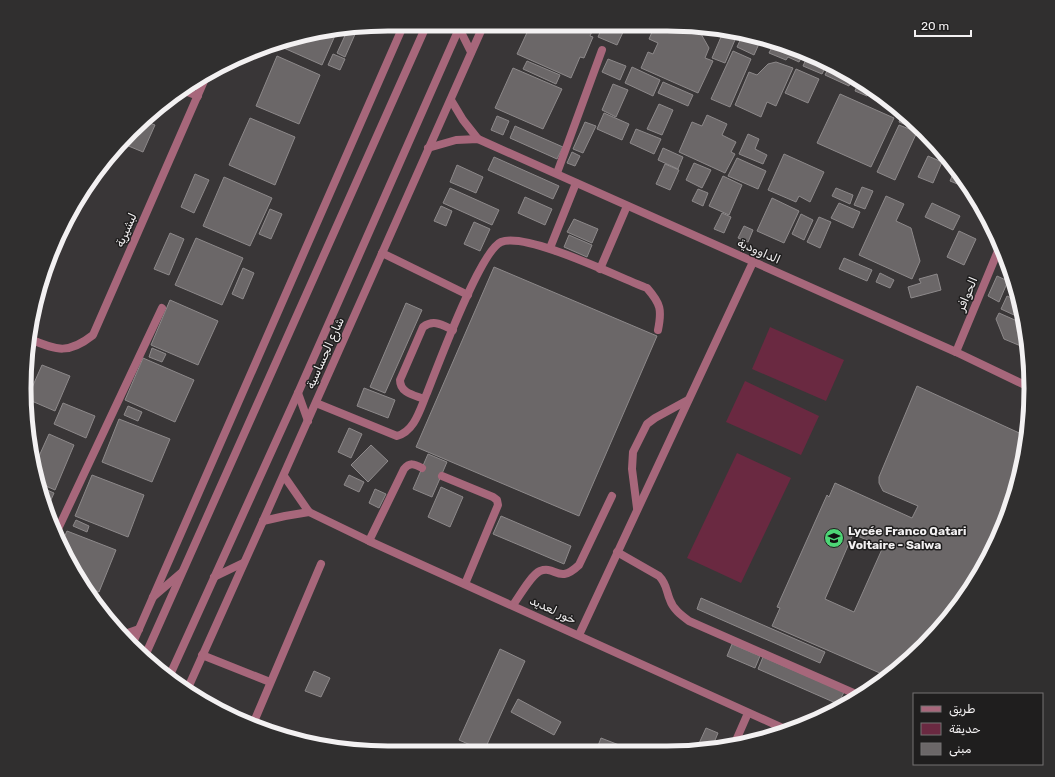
<svg xmlns="http://www.w3.org/2000/svg" width="1055" height="777" font-family="Rubik,'Noto Sans Arabic',sans-serif">
	<style>
		.green { fill: #6a2941 }
		.building { fill: #6b6768; stroke: #8d898a; fill-rule: evenodd }
		.lines { fill: none; stroke-linecap: round; stroke-linejoin: round }
		.service { stroke: #a7677b; stroke-width: 8 }
		.minor { stroke: #a7677b; stroke-width: 8 }
		.tertiary { stroke: #a7677b; stroke-width: 8 }
		.labels { text-anchor: middle; stroke-width: 3; stroke-linejoin: round; paint-order: stroke }
		.street-label { font-size: 12px; fill: #f3f1f2; stroke: #1f1e1e }
		.poi-label { font-size: 12px; font-weight: bold; fill: #f3f1f2; stroke: #1f1e1e; text-anchor: start }
		.rim { fill: none; stroke: #f3f1f2; stroke-width: 5 }
	</style>
	<rect width="100%" height="100%" fill="#393637"/>
	<g class="green">
		<polygon points="770,327 844,360 826,401 752,369"/>
		<polygon points="745,381 819,416 801,455 726,422"/>
		<polygon points="737,453 791,478 741,583 687,558"/>
	</g>
	<g class="building">
		<polygon points="531,24 595,25 590,36 593,37 584,58 580,57 571,78 517,54"/>
		<polygon points="603,25 612,25 624,30 617,45 598,37"/>
		<polygon points="655,25 663,26 663,25 685,25 700,32 709,48 705,58 713,61 698,93 641,68 648,52 653,54 658,43 649,39"/>
		<polygon points="348,29 356,32 345,57 337,53"/>
		<polygon points="724,30 738,33 725,63 712,58"/>
		<polygon points="337,31 322,65 277,45 278,43 294,36"/>
		<polygon points="743,34 762,37 754,55 737,47"/>
		<polygon points="774,43 803,55 799,62 788,57 786,60 769,53"/>
		<polygon points="733,51 751,59 730,107 711,99"/>
		<polygon points="333,54 345,59 340,70 328,65"/>
		<polygon points="277,56 320,75 299,124 256,106"/>
		<polygon points="807,57 826,66 822,74 803,66"/>
		<polygon points="608,59 626,66 620,80 602,72"/>
		<polygon points="527,61 560,75 556,84 523,69"/>
		<polygon points="776,62 793,68 776,106 767,102 761,117 735,105 749,72 757,75 768,64"/>
		<polygon points="632,67 660,80 653,96 625,83"/>
		<polygon points="829,67 852,78 849,86 825,75"/>
		<polygon points="513,68 562,89 543,129 495,108"/>
		<polygon points="796,69 819,79 808,103 785,93"/>
		<polygon points="859,81 871,88 867,96 855,91"/>
		<polygon points="663,82 693,95 688,106 658,93"/>
		<polygon points="613,84 628,90 616,117 602,110"/>
		<polygon points="840,94 894,118 871,167 817,143"/>
		<polygon points="659,104 673,110 662,135 647,129"/>
		<polygon points="604,113 629,124 622,140 597,129"/>
		<polygon points="707,115 727,124 722,135 736,142 731,152 735,154 725,173 679,152 692,122 702,126"/>
		<polygon points="497,116 509,121 503,135 491,130"/>
		<polygon points="901,116 916,129 899,122"/>
		<polygon points="250,118 295,137 275,185 229,165"/>
		<polygon points="147,122 155,125 143,152 126,145 130,135"/>
		<polygon points="585,122 596,126 583,153 573,149"/>
		<polygon points="899,125 917,132 895,180 877,172"/>
		<polygon points="515,126 563,147 557,159 510,138"/>
		<polygon points="636,129 661,139 654,154 630,143"/>
		<polygon points="748,134 759,139 755,149 767,155 763,164 739,154"/>
		<polygon points="663,148 683,157 678,169 658,160"/>
		<polygon points="572,152 580,156 575,166 567,163"/>
		<polygon points="784,154 824,172 810,202 799,196 796,202 768,190"/>
		<polygon points="928,156 942,162 933,183 918,177"/>
		<polygon points="494,157 559,186 553,199 488,170"/>
		<polygon points="737,158 766,171 758,189 728,176"/>
		<polygon points="694,163 711,170 702,188 686,180"/>
		<polygon points="665,164 679,170 670,190 656,184"/>
		<polygon points="457,165 483,177 476,193 450,182"/>
		<polygon points="956,167 963,179 960,185 950,181"/>
		<polygon points="195,174 209,180 194,213 181,207"/>
		<polygon points="723,176 742,185 729,215 709,206"/>
		<polygon points="224,177 272,198 250,246 203,226"/>
		<polygon points="862,187 873,191 865,209 854,205"/>
		<polygon points="450,188 499,210 492,225 443,203"/>
		<polygon points="836,188 853,195 850,204 832,196"/>
		<polygon points="698,189 708,193 703,206 692,201"/>
		<polygon points="886,196 904,204 896,221 911,228 920,261 912,279 859,255"/>
		<polygon points="525,197 552,209 545,225 518,213"/>
		<polygon points="772,198 799,211 784,243 757,231"/>
		<polygon points="839,203 860,212 853,228 831,218"/>
		<polygon points="932,203 960,216 953,230 925,217"/>
		<polygon points="441,206 452,211 446,226 434,221"/>
		<polygon points="270,209 282,214 271,239 259,234"/>
		<polygon points="722,213 731,217 724,233 714,229"/>
		<polygon points="801,214 813,220 804,240 792,234"/>
		<polygon points="819,217 831,222 820,248 807,242"/>
		<polygon points="574,219 598,229 592,243 567,232"/>
		<polygon points="474,222 490,229 480,251 464,244"/>
		<polygon points="744,226 753,230 748,242 738,238"/>
		<polygon points="959,231 976,239 964,265 947,257"/>
		<polygon points="170,233 184,239 169,275 154,269"/>
		<polygon points="569,235 592,245 587,257 564,247"/>
		<polygon points="196,238 243,258 222,305 175,285"/>
		<polygon points="844,258 872,270 867,281 839,269"/>
		<polygon points="494,267 657,336 579,516 416,447"/>
		<polygon points="243,268 254,273 243,299 232,294"/>
		<polygon points="880,273 894,280 890,288 876,282"/>
		<polygon points="937,274 941,290 911,298 908,287 921,283 919,279"/>
		<polygon points="997,276 1008,281 999,302 988,296"/>
		<polygon points="1007,296 1020,302 1014,315 1001,309"/>
		<polygon points="170,300 218,321 198,365 151,345"/>
		<polygon points="406,303 422,310 385,393 370,387"/>
		<polygon points="999,313 1024,324 1028,349 1004,339 996,319"/>
		<polygon points="152,348 166,354 162,362 149,357"/>
		<polygon points="143,358 194,380 175,422 125,400"/>
		<polygon points="42,365 70,376 55,411 27,399"/>
		<polygon points="28,366 32,368 27,380"/>
		<path d="M917,386l111,51 -16,69 -30,65 -42,58 -51,48 -117,-51 8,-18 -3,-1 50,-112 2,2 6,-14 77,35 6,-12 -35,-15 -4,-8v-6zM853,534l30,13 -29,65 -29,-13z"/>
		<polygon points="364,388 395,400 388,418 357,406"/>
		<polygon points="63,403 95,416 86,438 54,424"/>
		<polygon points="128,406 142,412 138,421 124,415"/>
		<polygon points="119,419 170,439 152,482 102,462"/>
		<polygon points="349,428 362,434 351,458 338,452"/>
		<polygon points="49,434 74,445 55,490 39,483 35,465"/>
		<polygon points="371,445 388,461 368,482 351,465"/>
		<polygon points="428,454 447,462 432,497 413,489"/>
		<polygon points="92,475 144,495 128,537 75,516"/>
		<polygon points="349,475 364,482 359,492 344,485"/>
		<polygon points="40,487 54,493 46,511 43,506"/>
		<polygon points="441,487 463,497 450,527 428,517"/>
		<polygon points="375,489 386,494 379,508 369,503"/>
		<polygon points="501,516 571,546 564,564 493,534"/>
		<polygon points="76,520 89,526 87,532 73,526"/>
		<polygon points="67,531 116,550 99,592 87,587 62,542"/>
		<polygon points="701,598 825,652 820,663 697,609"/>
		<polygon points="732,644 760,656 755,668 727,656"/>
		<polygon points="500,649 525,661 484,751 459,740"/>
		<polygon points="763,657 844,692 838,704 758,669"/>
		<polygon points="314,671 330,678 321,697 305,691"/>
		<polygon points="518,699 561,722 554,735 511,712"/>
		<polygon points="706,728 718,733 711,750 696,750"/>
		<polygon points="601,738 632,750 596,751"/>
	</g>
	<g class="lines">
		<g class="service">
			<polyline points="550,248 576,183"/>
			<polyline points="382,253 468,295"/>
			<polyline points="600,269 627,206"/>
			<path d="M424,399c-10,-4 -24,-6 -24,-19l23,-53c11,-8 19,-2 30,3"/>
			<path d="M316,403l81,33c18,-5 23,-27 30,-43 10,-25 53,-142 74,-151 26,-10 117,35 146,46 14,16 15,22 11,42"/>
			<polyline points="442,476 493,497 497,500 498,505 465,584"/>
			<polyline points="637,508 632,469 633,452 647,424 655,418 688,400"/>
			<polyline points="57,531 162,308"/>
			<path d="M369,541l35,-72c6,-7 10,-5 18,-1"/>
			<path d="M617,552l42,24c8,8 7,15 11,24 3,9 11,15 19,21l169,74"/>
			<path d="M513,605c6,-8 18,-30 27,-34 16,-6 18,14 39,-6l33,-69"/>
			<polyline points="579,635 753,262"/>
			<polyline points="202,655 270,682"/>
			<polyline points="253,724 321,564"/>
			<polyline points="734,745 748,713"/>
		</g>
		<g class="minor">
			<polyline points="185,91 198,96"/>
			<polyline points="451,100 463,120 478,139"/>
			<polyline points="428,148 456,140 478,139 956,352 1029,387"/>
			<polyline points="557,173 602,50"/>
			<path d="M30,339c27,12 39,15 63,-4l115,-263"/>
			<polyline points="956,352 1000,246"/>
			<polyline points="284,476 309,512 369,541 787,730"/>
			<polyline points="263,521 285,516 309,512"/>
			<polyline points="122,635 139,629"/>
			<polyline points="132,645 404,24"/>
			<polyline points="187,690 263,521 484,24"/>
		</g>
		<g class="tertiary">
			<polyline points="459,28 471,52"/>
			<polyline points="298,393 308,421"/>
			<polyline points="214,577 243,563"/>
			<polyline points="153,597 181,573"/>
			<polyline points="144,658 427,24"/>
			<polyline points="169,677 298,393 461,24"/>
		</g>
	</g>
	<defs>
		<g id="school-disc" transform="scale(1)"><circle r="9.5" fill="#4dd676" stroke="#1f1e1e"/><path d="M0-5L7-2L0 1L-7-2ZM-4 1L0 2.5L4 1V4Q0 6-4 4Z" fill="#111"/></g>
	</defs>
	<g fill-rule="evenodd">
		<use href="#school-disc" x="834" y="538"/>
	</g>
	<g class="labels">
		<g class="street-label">
			<text transform="translate(126 230) rotate(-66)" y="4">لبشيرية</text>
			<text transform="translate(759 251) rotate(24)" y="4">الداوودية</text>
			<text transform="translate(967 294) rotate(-67)" y="4">الحوافر</text>
			<text transform="translate(325 353) rotate(-66)" y="4">شارع الجساسية</text>
			<text transform="translate(553 610) rotate(25)" y="4">خور لعديد</text>
		</g>
		<g class="poi-label">
			<text x="848" y="535">Lycée Franco Qatari<tspan x="848" dy="14">Voltaire - Salwa</tspan></text>
		</g>
	</g>
	<path d="M0 0H1055V777H0ZM388 31H667A357 357 0 0 1 1024 388V389A357 357 0 0 1 667 746H388A357 357 0 0 1 31 389V388A357 357 0 0 1 388 31Z" fill="#302f2f" fill-rule="evenodd"/>
	<path class="rim" d="M388 31H667A357 357 0 0 1 1024 388V389A357 357 0 0 1 667 746H388A357 357 0 0 1 31 389V388A357 357 0 0 1 388 31Z"/>
	<rect x="913" y="693" width="130" height="72" fill="#1f1e1e" stroke="#747273"/>
	<rect x="921" y="706" width="20" height="6" fill="#a7677b" stroke="#747273"/>
	<text x="949" y="713" font-size="12" fill="#f3f1f2">طريق</text>
	<rect x="921" y="723" width="20" height="12" fill="#6a2941" stroke="#747273"/>
	<text x="949" y="733" font-size="12" fill="#f3f1f2">حديقة</text>
	<rect x="921" y="743" width="20" height="12" fill="#6b6768" stroke="#747273"/>
	<text x="949" y="753" font-size="12" fill="#f3f1f2">مبنى</text>
	<path d="M915 30v6h56v-6" fill="none" stroke="#f3f1f2" stroke-width="2"/>
	<text x="921" y="30" font-size="12" fill="#f3f1f2" stroke="#1f1e1e" stroke-width="3" paint-order="stroke">20 m</text>
</svg>
